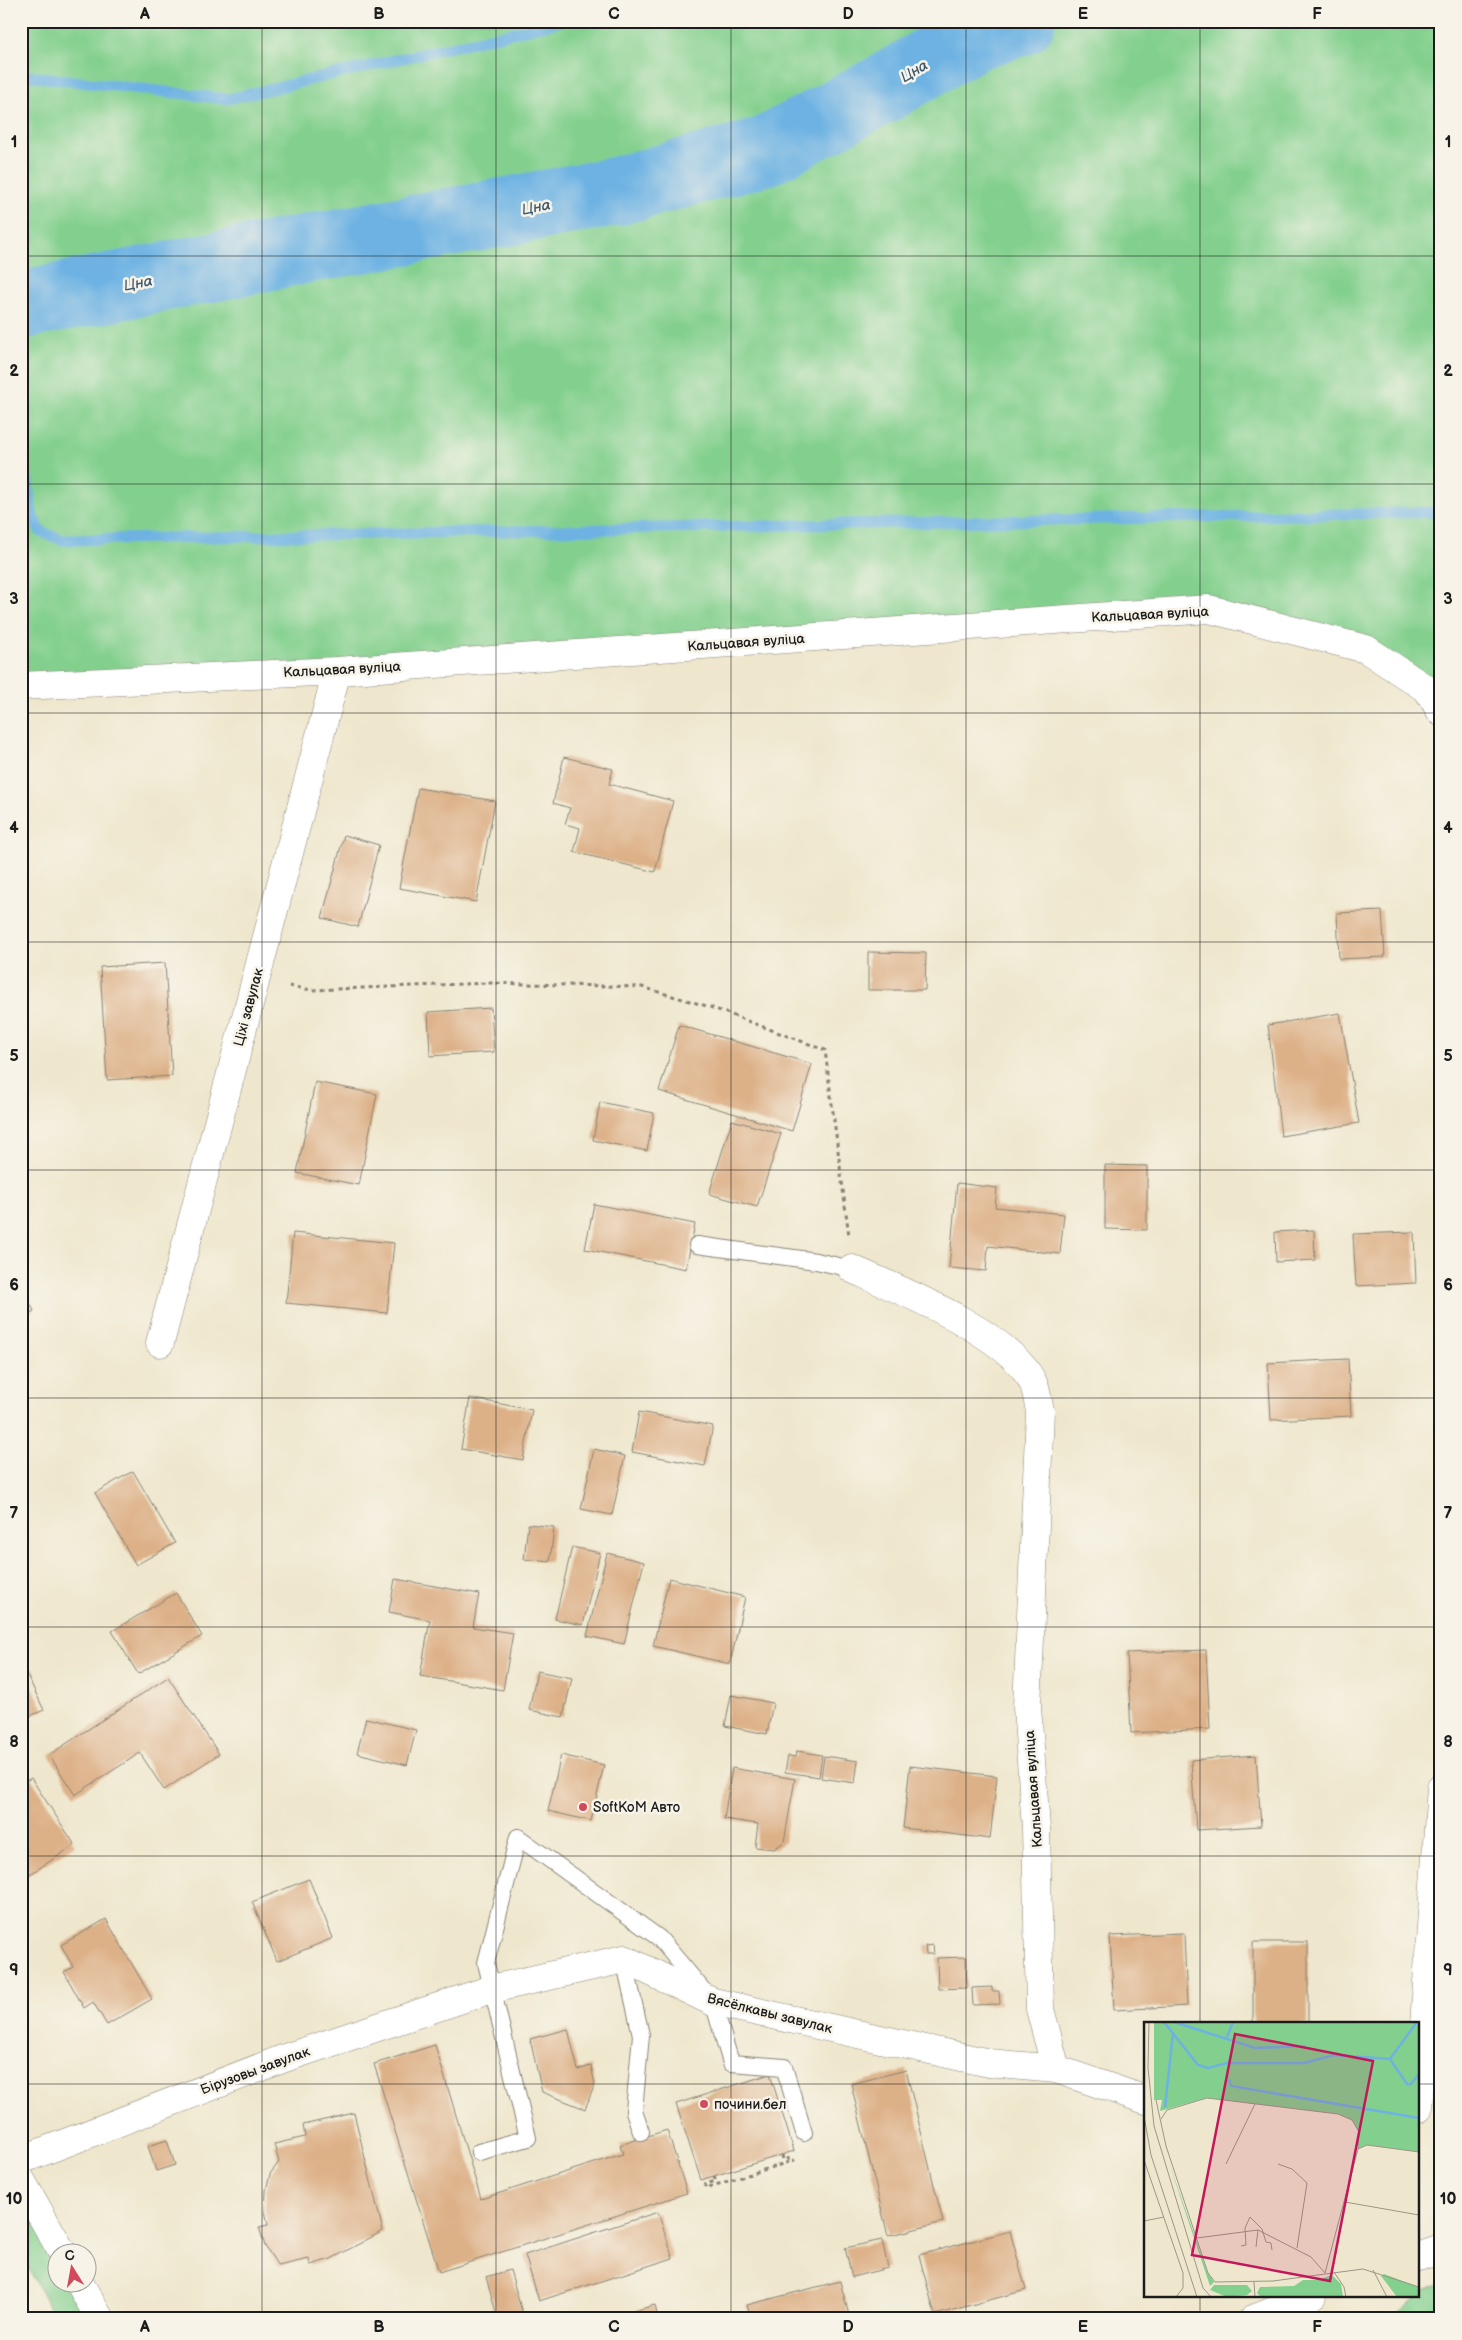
<svg xmlns="http://www.w3.org/2000/svg" width="1462" height="2340" font-family="'Balsamiq Sans',sans-serif">
	<style>
		.green { fill: #83d08e; stroke: #507655 }
		.lines { fill: none; stroke-linecap: round; stroke-linejoin: round }
		.stream { stroke: #6db2e3; stroke-width: 11 }
		.river { stroke: #6db2e3; stroke-width: 69 }
		.building { fill: #ddb188 }
		.service-casing { stroke: #868274; stroke-width: 18 }
		.minor-casing { stroke: #868274; stroke-width: 29 }
		.path { stroke: #868274; stroke-width: 3; stroke-dasharray: 4 4; stroke-linecap: butt }
		.service { stroke: #fff; stroke-width: 16 }
		.minor { stroke: #fff; stroke-width: 28 }
		.grid { fill: none; stroke: #1c1c1c; stroke-width: 1; stroke-opacity: 0.55 }
		.poi-dot { fill: #d1495b; stroke: #f7f3e8; stroke-width: 2 }
		.labels { text-anchor: middle; stroke-width: 5; stroke-linejoin: round; paint-order: stroke }
		.street-label { font-size: 14px; fill: #1c1c1c; stroke: #f7f3e8 }
		.poi-label { font-size: 14px; fill: #1c1c1c; stroke: #f7f3e8; text-anchor: start }
		.water-label { font-size: 15px; font-style: italic; fill: #3c586c; stroke: #f7f3e8 }
		.inset-river { fill: none; stroke: #6db2e3; stroke-width: 2.5 }
		.inset-road { fill: none; stroke: #9b9686; stroke-width: 1 }
		.view { fill: #c2185b; fill-opacity: 0.15; stroke: #c2185b; stroke-width: 2.5 }
		.inset-edge { fill: none; stroke: #1c1c1c; stroke-width: 2.5 }
		.neatline { fill: none; stroke: #1c1c1c; stroke-width: 2 }
		.grid-label { font-size: 16px; text-anchor: middle; font-weight: bold; fill: #1c1c1c }
	</style>
	<rect width="100%" height="100%" fill="#f7f3e8"/>
	<filter id="ink" filterUnits="userSpaceOnUse"><feTurbulence type="fractalNoise" baseFrequency=".02" numOctaves="2"/><feDisplacementMap in="SourceGraphic" scale="10" xChannelSelector="R" yChannelSelector="G"/><feConvolveMatrix kernelMatrix="1 2 1 2 8 2 1 2 1" color-interpolation-filters="sRGB"/></filter>
	<filter id="wash" filterUnits="userSpaceOnUse"><feTurbulence type="fractalNoise" baseFrequency=".0096" numOctaves="4" result="noise"/><feDisplacementMap in="SourceGraphic" scale="20" xChannelSelector="R" yChannelSelector="G"/><feGaussianBlur stdDeviation="1.12" result="paint"/><feColorMatrix in="noise" values="0 0 0 0 0 0 0 0 0 0 0 0 0 0 0 0 0 1.4 0 .05"/><feComposite in="paint" operator="in"/></filter>
	<g filter="url(#wash)">
		<rect width="100%" height="100%" fill="#efe7cd"/>
		<g class="green">
			<polygon points="21,21 1441,21 1441,712 1366,649 1209,609 21,686"/>
			<polygon points="21,2197 57,2259 58,2282 71,2283 91,2319 56,2319 21,2254"/>
			<polygon points="1441,2283 1441,2319 1394,2319 1422,2291"/>
		</g>
		<g class="lines">
			<g class="stream">
				<polyline points="21,75 228,99 562,21"/>
				<polyline points="27,476 32,516 41,532 63,540 1441,512"/>
			</g>
			<polyline class="river" points="21,305 279,254 617,191 766,151 885,88 973,36 1021,21"/>
		</g>
		<g id="blocks">
			<g class="building">
				<polygon points="564,757 613,769 609,784 673,801 655,872 574,852 580,828 565,824 570,808 553,803"/>
				<polygon points="418,788 495,801 476,902 399,888"/>
				<polygon points="344,835 379,845 358,927 322,918"/>
				<polygon points="1382,911 1385,957 1339,959 1337,913"/>
				<polygon points="868,952 926,953 925,990 868,990"/>
				<polygon points="165,963 172,1076 107,1080 100,967"/>
				<polygon points="491,1008 494,1052 430,1056 428,1012"/>
				<polygon points="1340,1013 1359,1123 1281,1136 1268,1025"/>
				<polygon points="679,1025 812,1064 792,1131 659,1091"/>
				<polygon points="315,1082 377,1094 359,1185 297,1173"/>
				<polygon points="600,1102 654,1113 647,1151 593,1140"/>
				<polygon points="732,1120 781,1134 757,1207 709,1194"/>
				<polygon points="1105,1165 1147,1166 1147,1230 1105,1229"/>
				<polygon points="957,1183 997,1188 995,1207 1064,1214 1060,1254 988,1246 986,1271 949,1268"/>
				<polygon points="594,1204 695,1224 686,1269 585,1249"/>
				<polygon points="1314,1230 1315,1260 1276,1262 1275,1232"/>
				<polygon points="1414,1232 1416,1283 1356,1286 1353,1234"/>
				<polygon points="293,1233 394,1243 387,1313 286,1303"/>
				<polygon points="21,1286 34,1311 21,1318"/>
				<polygon points="1348,1359 1351,1416 1271,1420 1268,1363"/>
				<polygon points="470,1398 532,1410 523,1460 461,1449"/>
				<polygon points="639,1412 713,1426 705,1466 632,1452"/>
				<polygon points="594,1449 625,1456 612,1515 581,1509"/>
				<polygon points="133,1471 175,1543 136,1565 95,1493"/>
				<polygon points="528,1524 554,1527 550,1562 524,1559"/>
				<polygon points="572,1547 600,1553 583,1625 555,1619"/>
				<polygon points="607,1553 644,1562 624,1644 587,1636"/>
				<polygon points="669,1578 745,1597 730,1664 653,1646"/>
				<polygon points="395,1579 479,1594 473,1627 513,1633 503,1690 420,1676 430,1620 389,1612"/>
				<polygon points="176,1593 202,1636 138,1674 112,1631"/>
				<polygon points="1206,1650 1210,1729 1131,1733 1127,1653"/>
				<polygon points="537,1671 572,1678 563,1717 529,1710"/>
				<polygon points="26,1673 44,1710 21,1720 21,1675"/>
				<polygon points="168,1677 219,1754 164,1790 140,1753 75,1795 49,1755"/>
				<polygon points="731,1695 773,1703 767,1734 725,1726"/>
				<polygon points="366,1718 416,1730 407,1765 357,1753"/>
				<polygon points="797,1751 822,1755 819,1777 785,1772 788,1756 796,1757"/>
				<polygon points="561,1755 604,1765 591,1821 548,1811"/>
				<polygon points="1256,1755 1261,1826 1196,1830 1191,1760"/>
				<polygon points="824,1756 858,1761 855,1783 821,1778"/>
				<polygon points="910,1766 997,1776 990,1839 903,1828"/>
				<polygon points="732,1768 795,1779 784,1842 774,1849 755,1847 758,1824 724,1819"/>
				<polygon points="31,1778 75,1845 21,1880 21,1784"/>
				<polygon points="309,1879 333,1938 277,1961 252,1902"/>
				<polygon points="106,1919 152,1999 107,2025 93,2002 84,2008 64,1972 73,1967 61,1945"/>
				<polygon points="1184,1933 1187,2006 1114,2010 1110,1936"/>
				<rect x="1253" y="1942" width="55" height="82"/>
				<polygon points="933,1945 934,1954 926,1954 925,1946"/>
				<polygon points="966,1957 967,1988 938,1989 937,1958"/>
				<polygon points="992,1987 992,1991 999,1991 1000,2004 973,2005 972,1988"/>
				<polygon points="568,2029 578,2070 591,2066 595,2084 585,2109 542,2092 530,2039"/>
				<polygon points="435,2045 481,2199 623,2154 620,2145 667,2130 687,2193 439,2272 374,2064"/>
				<polygon points="906,2070 943,2222 888,2236 851,2084"/>
				<polygon points="770,2074 794,2151 701,2180 676,2104"/>
				<polygon points="354,2113 383,2231 331,2259 310,2265 309,2259 278,2266 265,2246 259,2227 268,2225 265,2211 266,2190 270,2174 279,2162 274,2144 305,2137 303,2125"/>
				<polygon points="167,2140 175,2165 156,2171 148,2146"/>
				<polygon points="658,2212 673,2258 539,2301 525,2255"/>
				<polygon points="1010,2231 1026,2290 935,2315 919,2255"/>
				<polygon points="882,2240 888,2268 852,2277 845,2248"/>
				<polygon points="510,2270 524,2319 498,2319 486,2277"/>
				<polygon points="840,2281 850,2319 751,2319 747,2305"/>
				<polygon points="655,2305 658,2319 609,2319 609,2318"/>
				<polygon points="1033,2314 1034,2319 1016,2319 1015,2318"/>
			</g>
		</g>
	</g>
	<g filter="url(#ink)">
		<use href="#blocks" fill-opacity="0" stroke="#868274" stroke-width="1"/>
		<g class="lines">
			<g class="service-casing">
				<g id="service">
					<polyline points="697,1245 816,1261 852,1269"/>
					<polyline points="624,1959 641,2035 634,2111 641,2132"/>
					<polyline points="479,2152 528,2138 486,1963 518,1837 659,1938 713,2002 731,2063 784,2067 804,2133"/>
				</g>
			</g>
			<g class="minor-casing">
				<g id="minor">
					<polyline points="21,686 337,671 1209,609 1366,649 1428,690 1441,712"/>
					<path d="M852,1269c48,21 162,66 182,116 3,8 4,18 6,26l-13,296 9,121 4,181 16,60"/>
					<polyline points="160,1343 337,671"/>
					<polyline points="1418,2109 1441,1787"/>
					<polyline points="21,2160 285,2058 492,1989 624,1959 713,2002 989,2063 1056,2069 1146,2100"/>
					<polyline points="21,2180 62,2252"/>
					<polyline points="1418,2257 1441,2249"/>
					<polyline points="79,2282 100,2319"/>
					<polyline points="1253,2319 1312,2296"/>
				</g>
			</g>
			<g class="path">
				<polyline points="289,986 312,990 489,983 642,987 710,1007 825,1050 849,1236"/>
				<polyline points="782,2155 783,2160 791,2158"/>
				<polyline points="714,2176 716,2181 705,2184 706,2188 795,2160"/>
			</g>
			<use href="#service" class="service"/>
			<use href="#minor" class="minor"/>
		</g>
	</g>
	<path class="grid" d="M262,21v2298M496,21v2298M731,21v2298M966,21v2298M1200,21v2003M21,256h1420M21,484h1420M21,713h1420M21,942h1420M21,1170h1420M21,1398h1420M21,1627h1420M21,1856h1420M21,2084h1125M1418,2084h23M1200,2296v23"/>
	<g class="poi-dot">
		<circle cx="583" cy="1807" r="5"/>
		<circle cx="704" cy="2104" r="5"/>
	</g>
	<g class="labels">
		<g class="street-label">
			<text transform="translate(1150 614) rotate(-3)" y="5">Кальцавая вуліца</text>
			<text transform="translate(746 642) rotate(-4)" y="5">Кальцавая вуліца</text>
			<text transform="translate(342 669) rotate(-3)" y="5">Кальцавая вуліца</text>
			<text transform="translate(248 1007) rotate(-75)" y="5">Ціхі завулак</text>
			<text transform="translate(1033 1789) rotate(-94)" y="5">Кальцавая вуліца</text>
			<text transform="translate(770 2013) rotate(14)" y="5">Вясёлкавы завулак</text>
			<text transform="translate(255 2070) rotate(-20)" y="5">Бірузовы завулак</text>
		</g>
		<g class="poi-label">
			<text x="593" y="1812">SoftKoM Авто</text>
			<text x="714" y="2109">почини.бел</text>
		</g>
		<g class="water-label">
			<text transform="translate(914 71) rotate(-31)" y="5">Цна</text>
			<text transform="translate(536 207) rotate(-11)" y="5">Цна</text>
			<text transform="translate(138 283) rotate(-11)" y="5">Цна</text>
		</g>
	</g>
	<g transform="translate(1144 2022)">
		<rect width="275" height="275" fill="#efe7cd"/>
		<path d="M10,0h265v130l-52,-7 -9,4 1,-17 -7,-12 -14,-6 -131,-16 -47,13 2,-11h-8zM24,138l39,111 7,11 -4,4zM240,252l35,13v10h-22l-16,-21zM188,253l9,9 2,13h-82l-4,-4 3,-6 34,-1 9,-6h15zM70,263h33l5,6 -5,4 -20,2 -17,-7z" fill="#83d08e"/>
		<path class="inset-river" d="M20,0l34,43 10,3 19,-5h77l30,-8 56,4 27,-37M30,0l81,26 50,-2M83,15l6,-15M246,37l17,25h4l8,-10M85,58l2,6 188,32M21,85l8,-74"/>
		<path class="inset-road" d="M5,0l-1,46 6,58 49,162 8,9M12,78l10,46 42,127 7,9 58,-1 90,-12 56,18M0,94l7,39 46,142M17,97l6,-9 40,-12 131,16 14,6 7,12 -1,17 -33,124M214,127l9,-4 52,7M0,138l39,113v15l-7,9M82,142l29,-60M134,142l14,5 15,14 -10,65M201,180l74,13M0,199l20,-4M53,216l61,-8 53,27 14,16M97,224l5,-1 -1,-17 5,-11 12,12 4,13 5,1 1,7M112,225l2,-17M229,248l14,27M190,250l10,15 2,10M110,260l1,15"/>
		<path class="view" d="M91,12l138,27 -43,220 -138,-26z"/>
		<rect width="275" height="275" class="inset-edge"/>
	</g>
	<rect width="1462" height="2340" fill="none" stroke="#f7f3e8" stroke-width="55"/>
	<g transform="translate(72 2268) rotate(349)"><circle r="24" fill="#f7f3e8" stroke="#9f9d96"/>
	<path d="M0-4L9 19L0 12L-9 19Z" fill="#d1495b"/>
	<text y="-8" font-size="14" font-weight="bold" text-anchor="middle" fill="#1c1c1c">С</text>
	</g>
	<rect x="28" y="28" width="1406" height="2284" class="neatline"/>
	<g class="grid-label">
		<text x="145" y="19">A</text>
		<text x="379" y="19">B</text>
		<text x="614" y="19">C</text>
		<text x="848" y="19">D</text>
		<text x="1083" y="19">E</text>
		<text x="1317" y="19">F</text>
		<text x="14" y="147">1</text>
		<text x="1448" y="147">1</text>
		<text x="14" y="376">2</text>
		<text x="1448" y="376">2</text>
		<text x="14" y="604">3</text>
		<text x="1448" y="604">3</text>
		<text x="14" y="833">4</text>
		<text x="1448" y="833">4</text>
		<text x="14" y="1061">5</text>
		<text x="1448" y="1061">5</text>
		<text x="14" y="1290">6</text>
		<text x="1448" y="1290">6</text>
		<text x="14" y="1518">7</text>
		<text x="1448" y="1518">7</text>
		<text x="14" y="1747">8</text>
		<text x="1448" y="1747">8</text>
		<text x="14" y="1975">9</text>
		<text x="1448" y="1975">9</text>
		<text x="14" y="2204">10</text>
		<text x="1448" y="2204">10</text>
		<text x="145" y="2332">A</text>
		<text x="379" y="2332">B</text>
		<text x="614" y="2332">C</text>
		<text x="848" y="2332">D</text>
		<text x="1083" y="2332">E</text>
		<text x="1317" y="2332">F</text>
	</g>
</svg>
